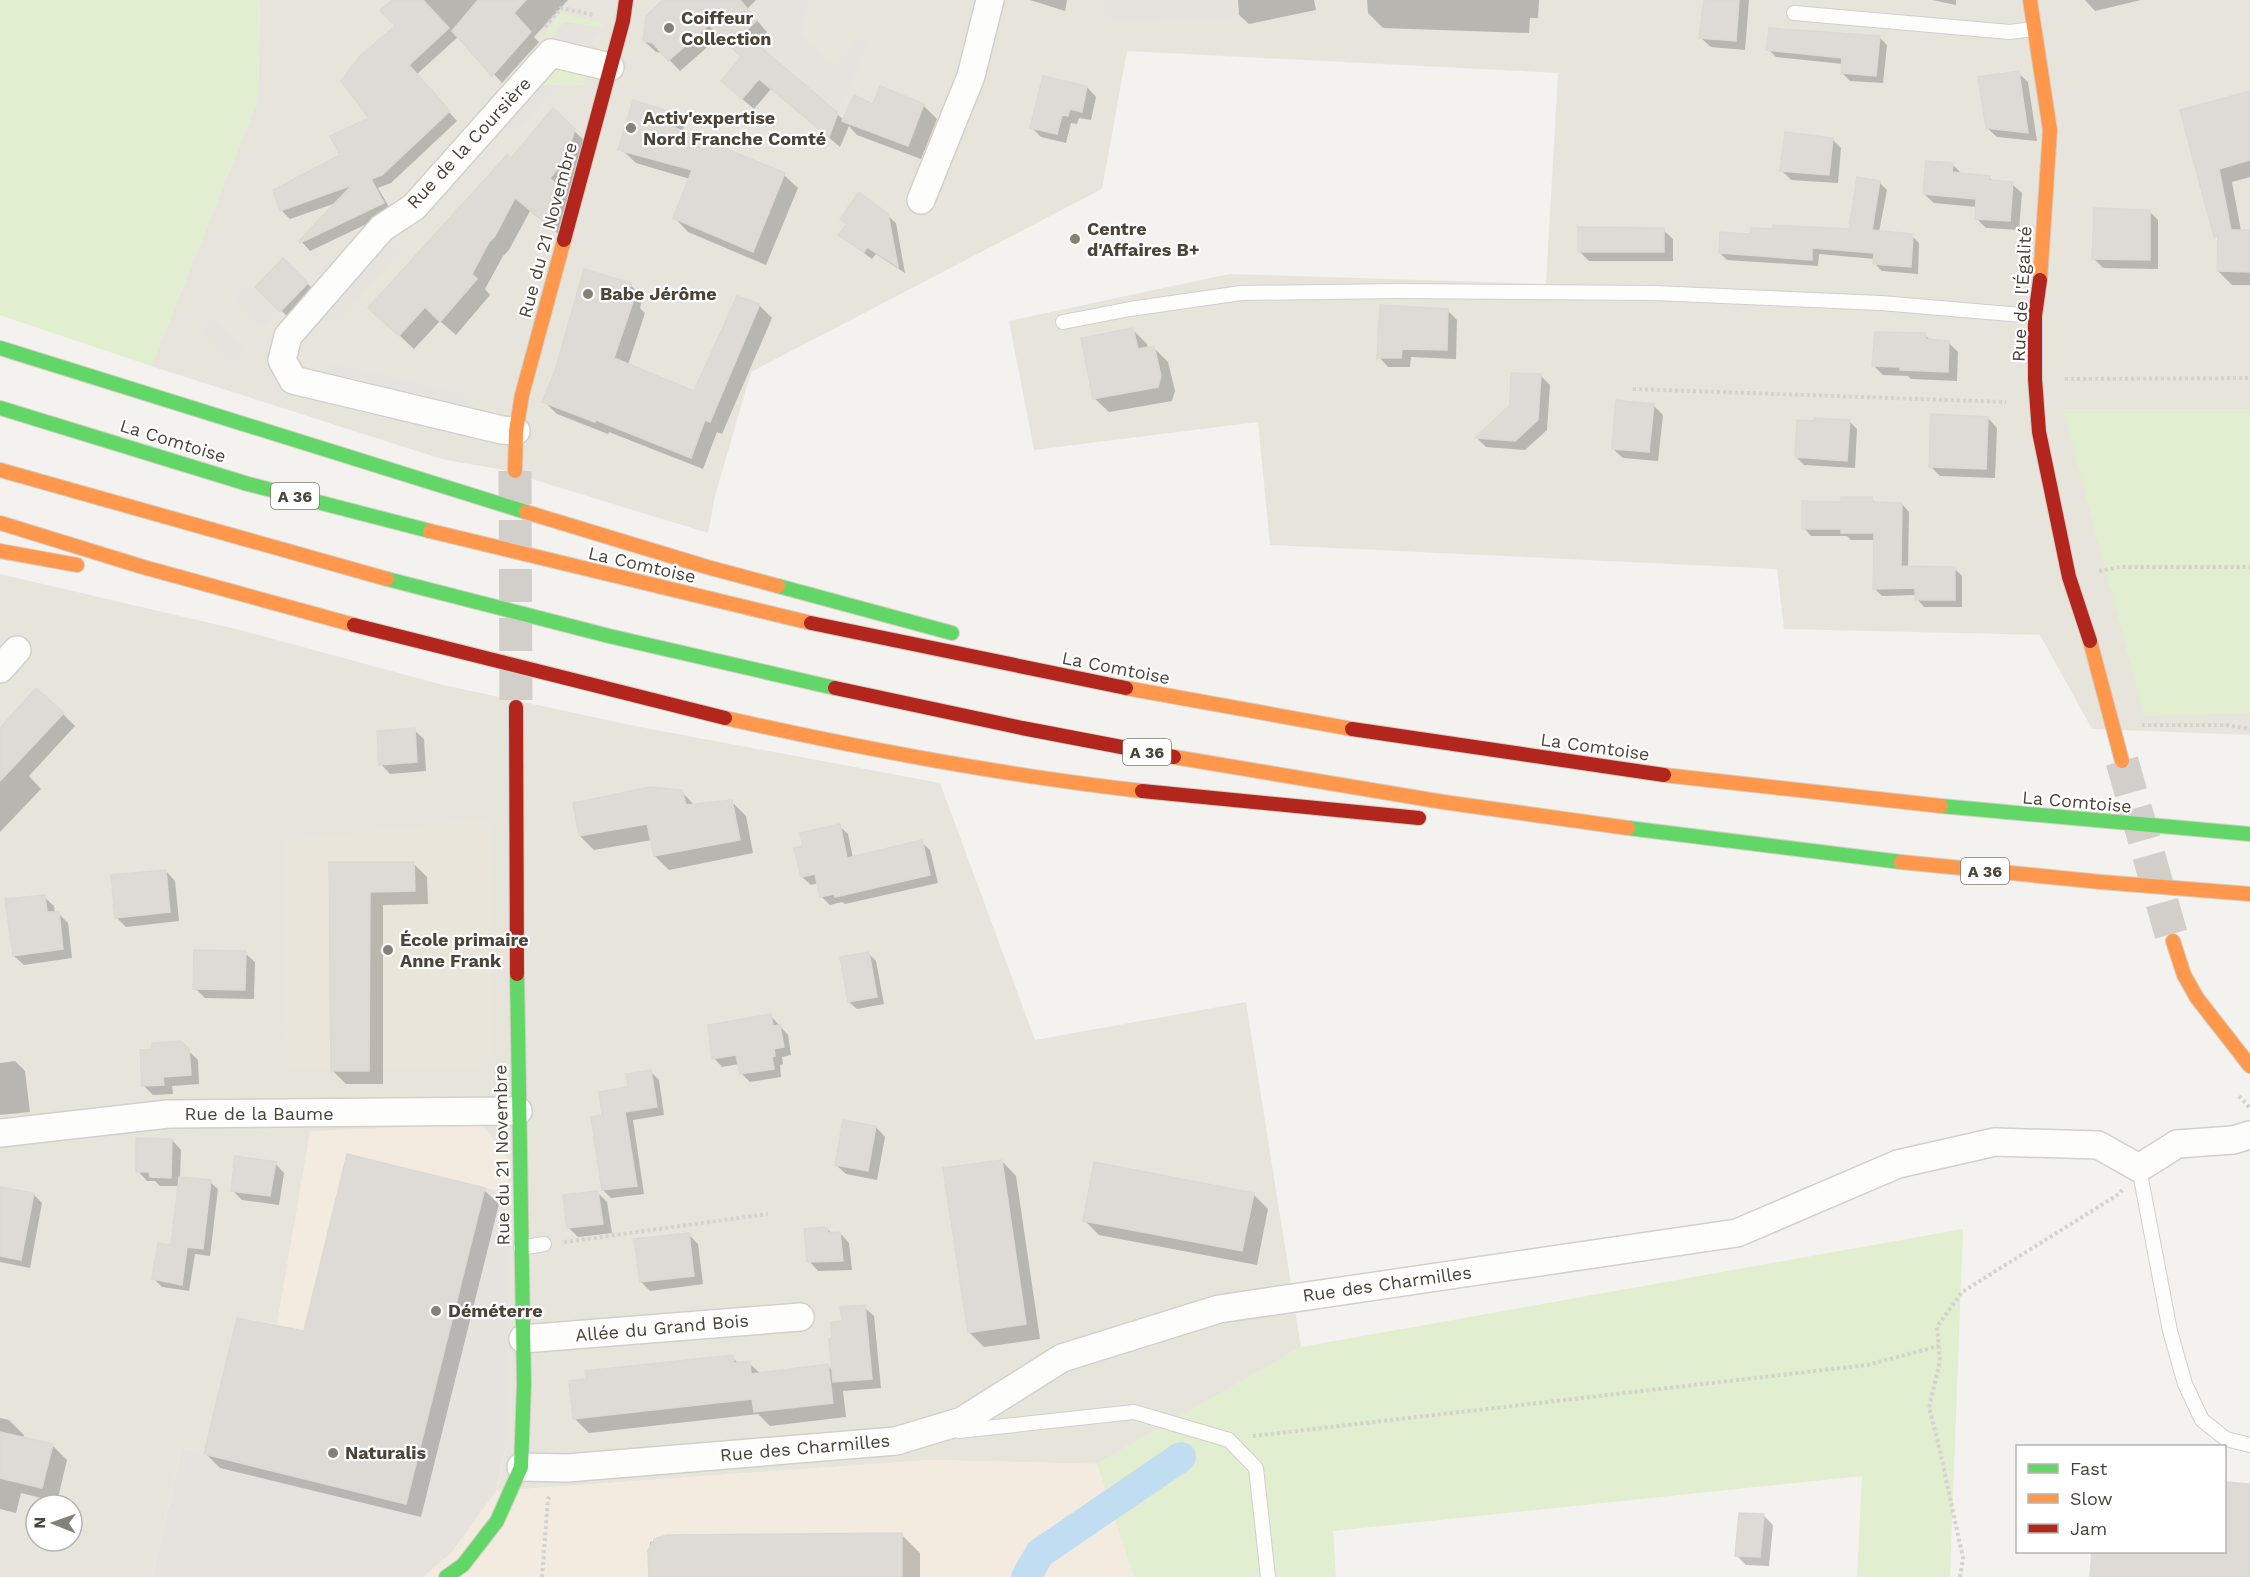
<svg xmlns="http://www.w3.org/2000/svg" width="2250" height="1577" font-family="'Work Sans',sans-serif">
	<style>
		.residential { fill: #e7e4dc; fill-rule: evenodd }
		.commercial { fill: #f3ebdf }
		.education { fill: #eae5da }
		.green { fill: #e1eecf }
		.parking { fill: #e6e3df }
		.shadow { fill: #0003 }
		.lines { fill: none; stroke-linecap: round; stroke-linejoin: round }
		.canal { stroke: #c0ddf1; stroke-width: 30 }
		.building { fill: #dedbd6; stroke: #dcd9d4; stroke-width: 1.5 }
		.secondary-tunnel { stroke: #d2cfca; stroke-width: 33; stroke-dasharray: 33 16; stroke-linecap: butt }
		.lane-casing { stroke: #d2d0cb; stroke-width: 16 }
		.street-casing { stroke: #d2d0cb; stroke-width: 30 }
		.fast-casing { stroke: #d3cfc5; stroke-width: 16 }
		.slow-casing { stroke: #d3cfc5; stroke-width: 16 }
		.jam-casing { stroke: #d3cfc5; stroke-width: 16 }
		.path { stroke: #d3d2cc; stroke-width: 4; stroke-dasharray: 3 3; stroke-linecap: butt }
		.lane { stroke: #fdfdfc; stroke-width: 14 }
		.street { stroke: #fdfdfc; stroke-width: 27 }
		.fast { stroke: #63d668; stroke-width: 14 }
		.slow { stroke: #ff974d; stroke-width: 14 }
		.jam { stroke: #b3261e; stroke-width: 14 }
		.poi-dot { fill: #868178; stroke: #fff; stroke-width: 2 }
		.labels { text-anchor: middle; stroke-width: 4.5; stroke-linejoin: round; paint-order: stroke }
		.shield { fill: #fff; stroke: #817c74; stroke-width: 1.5 }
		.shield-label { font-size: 16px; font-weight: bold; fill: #4b4439 }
		.poi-label { font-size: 18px; font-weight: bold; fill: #4b4439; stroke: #fff; text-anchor: start }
		.street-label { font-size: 18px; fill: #4b4439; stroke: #fff }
	</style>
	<rect width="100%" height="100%" fill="#f4f2ee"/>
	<g class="residential">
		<polygon points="260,0 2250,0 2250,735 2092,729 2040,635 1784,629 1777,569 1270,545 1258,422 1034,450 1009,321 1229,274 1546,284 1558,73 1127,51 1102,189 751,372 715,496 708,533 499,469 445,460 151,366 258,99"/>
		<path d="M0,574l240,56 203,55 197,42 300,56 95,257 211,-38 55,345 -204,117 -167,-4 -434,31 -185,-360 -34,194 -40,-7 -33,136 -22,-7 -30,130h-152zM36,1505h36v36h-36z"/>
	</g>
	<polygon class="commercial" points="482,1124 508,1159 508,1436 497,1491 930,1460 1097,1464 1134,1577 152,1577 182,1447 204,1454 237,1318 277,1324 310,1131"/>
	<polygon class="education" points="490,818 492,1058 487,1064 471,1070 287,1070 284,841"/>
	<g class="green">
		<polygon points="0,0 260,0 258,99 151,366 0,315"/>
		<polygon points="560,13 602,23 604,28 564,22 550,40 543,36"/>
		<polygon points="561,67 577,70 585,77 584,85 531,86 546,70"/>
		<polygon points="2063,409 2250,409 2250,713 2144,716"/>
		<polygon points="1963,1229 1950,1577 1857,1577 1862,1476 1333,1531 1336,1577 1134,1577 1097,1464 1301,1347"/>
	</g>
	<g class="parking">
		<polygon points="741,0 809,0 801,34 837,67 857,36 868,44 838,113 750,33 762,17"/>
		<polygon points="1104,0 1232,0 1233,21 1106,22"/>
		<polygon points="564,22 604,28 587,47 550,40"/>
		<polygon points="559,85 523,127 492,129 531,86"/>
		<polygon points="376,248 402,250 339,321 312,321"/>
		<polygon points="247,285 276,315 262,329 233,299"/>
		<polygon points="215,319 246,351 232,365 200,332"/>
		<polygon points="328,362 463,394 472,416 338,383"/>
		<polygon points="485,1188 508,1193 508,1436 496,1491 451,1553 423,1577 152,1577 182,1447 204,1454 406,1503"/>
	</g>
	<g class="shadow">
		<polygon points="394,0 568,0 534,37 539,42 502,83 459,36 416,75 457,121 391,183 378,188 392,212 310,251 301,241 339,202 290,219 281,210 342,156 372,118 398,26"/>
		<polygon points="665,0 756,0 747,9 767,32 755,44 844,120 873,106 923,105 937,119 921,159 857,135 849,126 840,147 771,89 754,109 734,92 743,57 721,35 680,71 663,53 656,52 644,41"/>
		<polygon points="1030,0 1067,0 1065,11"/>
		<polygon points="1238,0 1314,0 1316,10 1249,24 1239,15"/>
		<polygon points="1367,0 1539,0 1538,18 1530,18 1529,33 1383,28 1368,13"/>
		<polygon points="1705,0 1749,0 1745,50 1711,47 1701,38"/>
		<polygon points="1932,0 1956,0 1956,5"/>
		<polygon points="2085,0 2141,0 2095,11"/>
		<polygon points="1879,37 1887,45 1883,83 1850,81 1842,73 1843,64 1776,57 1768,49"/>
		<polygon points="2018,73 2028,82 2037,141 1997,137 1987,128"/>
		<polygon points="1087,87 1096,97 1091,120 1079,118 1077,124 1071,123 1066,143 1041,137 1032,128"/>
		<polygon points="2250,92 2250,177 2232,182 2241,231 2250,231 2250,285 2232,285 2218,271 2219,239 2216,236 2182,111"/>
		<polygon points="671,113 684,127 682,133 784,175 798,188 766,265 688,232 675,218 690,179 636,163 622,150"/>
		<polygon points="573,130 588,144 561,236 530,211 509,250 503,256 485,289 490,295 456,335 440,321 414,349 370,308 511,160"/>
		<polygon points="1832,139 1841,148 1838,183 1791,180 1782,171"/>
		<polygon points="1952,164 1962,174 1989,177 1994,182 2012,184 2022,193 2019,230 1986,228 1976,218 1977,207 1934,203 1924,194"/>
		<polygon points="1880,183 1887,190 1879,232 1912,236 1919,243 1918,274 1882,271 1875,264 1875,259 1819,254 1818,266 1727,260 1720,253 1752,235 1850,230"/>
		<polygon points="2149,211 2158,220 2158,269 2103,268 2094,259"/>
		<polygon points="887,215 896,223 905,273 876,254 872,259 840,235"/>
		<polygon points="1663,230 1673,239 1673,261 1589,261 1579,251"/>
		<polygon points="283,260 317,293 291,320 257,287"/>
		<polygon points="630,285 643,297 640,308 645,313 628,365 695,393 759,305 772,318 722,434 717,432 703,469 609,432 608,434 557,414 544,401 557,372"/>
		<polygon points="1447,310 1457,320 1456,359 1411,357 1410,367 1388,367 1379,357"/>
		<polygon points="1132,329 1147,344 1148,349 1154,348 1168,362 1175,391 1172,401 1109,412 1094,398"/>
		<polygon points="1925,335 1931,341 1948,342 1958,352 1957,381 1911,379 1908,376 1883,375 1874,366"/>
		<polygon points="1540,375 1550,385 1547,430 1525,450 1486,447 1477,438"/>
		<polygon points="1653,405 1663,415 1658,461 1623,458 1613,449"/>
		<polygon points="1988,418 1997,428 1995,478 1940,476 1930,466"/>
		<polygon points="1849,421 1857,429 1855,468 1804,465 1796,457"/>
		<polygon points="1872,499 1876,503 1902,504 1909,512 1908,568 1954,568 1962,576 1962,607 1924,607 1917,599 1917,595 1882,596 1874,588 1875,540 1851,540 1847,536 1811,536 1804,528 1843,504"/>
		<polygon points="63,714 75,726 29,776 41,789 0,832 0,730"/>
		<polygon points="414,730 424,739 426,771 390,774 381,764"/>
		<polygon points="682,792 695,806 731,801 746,816 753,853 669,870 655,856 652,840 594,850 580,836"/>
		<polygon points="839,826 848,834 853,858 921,842 930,850 938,883 845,904 842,902 830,905 821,896 818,883 811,885 802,877 804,847"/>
		<polygon points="331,864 414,864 427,877 428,904 383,905 383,1084 346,1084 332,1070"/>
		<polygon points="166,871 175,881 179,921 126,927 117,918"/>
		<polygon points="44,897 54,906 55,913 58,913 68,923 72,958 24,965 14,956"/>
		<polygon points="245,953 255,962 254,999 205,998 195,988"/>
		<polygon points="869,954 876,961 884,1004 857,1009 849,1002"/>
		<polygon points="770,1015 788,1035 791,1055 782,1057 783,1064 780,1065 781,1077 750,1082 741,1073 739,1064 722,1067 714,1058"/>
		<polygon points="180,1043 198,1060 199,1084 172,1086 173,1094 153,1095 143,1085 154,1050"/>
		<polygon points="15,1061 25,1071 30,1112 0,1115 0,1063"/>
		<polygon points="650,1071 659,1080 664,1115 633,1120 644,1194 611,1198 603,1190 604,1116 629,1089"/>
		<polygon points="876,1127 885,1137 877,1180 846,1174 836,1165"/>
		<polygon points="172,1140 181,1150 180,1178 210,1182 218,1189 210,1256 195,1254 189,1291 162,1287 154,1279 173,1247 180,1186 160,1186 155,1181 147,1181 138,1171"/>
		<polygon points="1002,1161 1016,1176 1040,1339 984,1347 969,1332"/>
		<polygon points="275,1163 284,1173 279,1205 242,1200 232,1190"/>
		<polygon points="0,1189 33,1194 42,1203 30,1268 0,1262"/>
		<polygon points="484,1190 499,1204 421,1517 220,1468 205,1453 306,1333"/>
		<polygon points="597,1192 607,1202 612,1233 578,1237 568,1227"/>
		<polygon points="1253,1194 1268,1209 1257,1265 1099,1235 1084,1220"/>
		<polygon points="827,1228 832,1234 840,1233 849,1243 852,1270 818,1271 809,1261"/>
		<polygon points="688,1234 698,1244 703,1284 650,1291 641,1282"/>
		<polygon points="864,1307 874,1316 881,1388 843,1391 846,1417 770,1426 758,1414 589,1433 575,1419 732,1357 739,1364 749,1363 761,1374 828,1366 834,1372 843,1322"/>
		<polygon points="0,1418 9,1420 24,1435 23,1439 52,1445 67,1460 57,1502 21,1493 16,1513 0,1509"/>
		<polygon points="1764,1516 1773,1525 1769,1566 1746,1565 1736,1555"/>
		<polygon points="901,1534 920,1553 920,1577 650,1577 650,1542 667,1536"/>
	</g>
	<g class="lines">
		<polyline class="canal" points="1026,1577 1040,1553 1181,1457"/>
	</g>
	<g class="building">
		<polygon points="392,0 423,0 449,28 409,65 450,111 382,175 371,179 384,203 300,243 299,241 352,185 280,211 273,190 340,155 330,136 369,118 341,81 360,56 395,26 380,10"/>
		<polygon points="478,0 526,0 514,13 531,32 492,76 452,31"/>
		<polygon points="663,0 740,0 757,20 744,33 838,113 829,137 759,79 742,99 721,81 741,57 709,25 668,61 653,43 643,41 646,16"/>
		<polygon points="1704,0 1739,0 1736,41 1699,38"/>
		<polygon points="1769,28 1880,36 1876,76 1841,73 1842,58 1766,50"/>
		<polygon points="2019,71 2028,133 1986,128 1978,77"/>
		<polygon points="1043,76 1087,86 1082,112 1070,109 1068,116 1062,115 1057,134 1030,128"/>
		<polygon points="880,86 924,104 908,146 842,121 854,95 873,104"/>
		<polygon points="2250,91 2250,160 2219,169 2231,230 2250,230 2250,272 2217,271 2218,236 2214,237 2180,110"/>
		<polygon points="633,100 671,112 668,125 785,173 753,252 673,218 692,170 618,150"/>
		<polygon points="553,108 575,129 566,159 550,178 559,187 551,216 546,223 515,198 495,236 489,242 472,274 477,279 440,322 425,307 399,336 368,308 507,155 511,158"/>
		<polygon points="1785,132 1833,138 1829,175 1780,171"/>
		<polygon points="1926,161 1953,163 1952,172 1990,176 1989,180 2013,182 2010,221 1975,219 1976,199 1923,194"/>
		<polygon points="1857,177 1880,181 1872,230 1913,234 1911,267 1873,264 1874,253 1812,248 1812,260 1719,253 1720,232 1750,234 1751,228 1773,229 1773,225 1849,229"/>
		<polygon points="859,192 888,214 898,267 867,247 864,252 838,235 847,224 840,219"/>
		<polygon points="2094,208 2150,210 2150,260 2092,259"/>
		<polygon points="1578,227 1664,228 1664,252 1578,252"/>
		<polygon points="283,258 308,283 280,312 255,287"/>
		<polygon points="584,269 631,283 627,297 634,299 614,358 694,391 737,296 760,304 710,422 705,420 691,458 596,420 595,422 542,402 555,371"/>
		<polygon points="1380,305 1448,309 1447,350 1402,349 1401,358 1377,358"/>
		<polygon points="1133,328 1138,349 1154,346 1161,376 1158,387 1093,399 1081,338"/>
		<polygon points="1875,332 1925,333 1926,339 1949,341 1948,372 1900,370 1900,367 1872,366"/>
		<polygon points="1511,373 1541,374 1538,420 1515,441 1475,438 1510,405"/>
		<polygon points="1616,400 1654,404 1649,452 1612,449"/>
		<polygon points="1931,414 1988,417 1986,469 1929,467"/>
		<polygon points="1814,418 1850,420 1847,461 1795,457 1797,420 1814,421"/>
		<polygon points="1841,497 1872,497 1873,502 1902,503 1901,566 1955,567 1955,600 1915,600 1915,588 1873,589 1874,533 1841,533 1841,529 1802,529 1802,501 1841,502"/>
		<polygon points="36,688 64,713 0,781 0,728"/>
		<polygon points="415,728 417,762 379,765 377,731"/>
		<polygon points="650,787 682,790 686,805 732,800 740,840 654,856 647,824 579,836 573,803"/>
		<polygon points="840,824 847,858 922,840 930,875 835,897 834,894 820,897 815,874 801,877 794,848 803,846 800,833"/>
		<polygon points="329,862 414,862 415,891 370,892 369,1071 331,1071"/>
		<polygon points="166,870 170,912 115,918 111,875"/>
		<polygon points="45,895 47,912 59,912 63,949 13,956 5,899"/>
		<polygon points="194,950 246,951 245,990 193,989"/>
		<polygon points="869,952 877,997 848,1002 840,957"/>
		<polygon points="771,1014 773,1026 780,1025 784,1047 774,1049 775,1056 772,1057 774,1069 740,1074 736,1055 712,1059 708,1025"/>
		<polygon points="181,1041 189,1049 191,1075 163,1077 164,1085 142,1086 140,1050 152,1049 152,1043"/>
		<polygon points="651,1070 657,1107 625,1112 637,1186 602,1190 591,1117 602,1115 599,1092 628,1087 626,1074"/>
		<polygon points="843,1120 876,1126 868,1171 835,1165"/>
		<polygon points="136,1138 172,1139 171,1178 150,1177 149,1172 136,1172"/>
		<polygon points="347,1154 485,1188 406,1504 204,1454 237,1318 304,1331"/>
		<polygon points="235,1156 276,1162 270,1196 231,1191"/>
		<polygon points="1002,1160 1026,1324 968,1333 943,1168"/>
		<polygon points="1094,1162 1254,1193 1242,1251 1083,1221"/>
		<polygon points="179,1177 211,1180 203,1249 187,1247 182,1285 152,1279 158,1243 171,1245"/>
		<polygon points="0,1187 34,1193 21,1260 0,1256"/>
		<polygon points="598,1191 603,1224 567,1228 563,1195"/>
		<polygon points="827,1227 828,1233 840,1232 843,1261 807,1262 804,1229"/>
		<polygon points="689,1233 694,1276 640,1282 634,1239"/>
		<polygon points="865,1305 872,1379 833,1382 829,1339 832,1338 831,1322 842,1321 840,1307"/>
		<polygon points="733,1355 734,1363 750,1361 751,1374 828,1364 833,1403 754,1412 752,1399 573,1419 569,1381 586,1379 585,1371"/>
		<polygon points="0,1432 53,1444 42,1488 0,1478"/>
		<polygon points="2224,1482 2250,1484 2250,1577 2090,1577 2092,1551 2224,1551"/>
		<polygon points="1739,1513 1764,1514 1760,1557 1735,1556"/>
		<polygon points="902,1533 902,1577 649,1577 648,1551 654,1539 667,1535"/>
	</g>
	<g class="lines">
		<g class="secondary-tunnel">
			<polyline points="515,471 516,707"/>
			<polyline points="2122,761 2173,941"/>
		</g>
		<g class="lane-casing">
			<g id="lane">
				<polyline points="1794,13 2010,32 2034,29"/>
				<polyline points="1063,322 1130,309 1241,293 1399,291 1654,293 1881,303 2035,316"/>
				<polyline points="2139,1168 2170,1331 2185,1384 2202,1420 2226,1439 2250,1445"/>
				<polyline points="521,1248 544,1244"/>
				<polyline points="959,1431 1134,1412 1229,1440 1256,1468 1268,1577"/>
			</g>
		</g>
		<g class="street-casing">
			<g id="street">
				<polyline points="921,200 971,76 990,0"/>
				<polyline points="516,431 502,430 293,380 282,360 288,336 382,228 414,207 551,53 610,67"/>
				<polyline points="0,669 17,650"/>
				<polyline points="0,1133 168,1114 518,1111"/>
				<polyline points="523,1339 800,1317"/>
				<polyline points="521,1467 567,1468 896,1441 962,1421 1062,1358 1219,1309 1737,1233 1898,1164 1995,1142 2098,1145 2139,1168 2177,1144 2233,1140 2250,1135"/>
			</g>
		</g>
		<g class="fast-casing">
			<g id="fast">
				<polyline points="0,348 526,512"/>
				<polyline points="0,408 248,484 430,531"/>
				<polyline points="387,579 609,636 835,688"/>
				<polyline points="778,586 952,633"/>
				<polyline points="1941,806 2250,834"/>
				<polyline points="1628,828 1901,862"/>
				<polyline points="446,1577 463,1565 497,1521 521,1467 524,1384 517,974"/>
			</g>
		</g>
		<g class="slow-casing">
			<g id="slow">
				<polyline points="2030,0 2050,130 2040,280"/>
				<polyline points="0,470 387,579"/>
				<polyline points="515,471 516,431 522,395 564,240"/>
				<polyline points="526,512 707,567 778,586"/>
				<polyline points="0,523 143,567 354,625"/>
				<polyline points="430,531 811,623"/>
				<polyline points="0,551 77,565"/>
				<polyline points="2090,641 2122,761"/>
				<polyline points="1126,688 1352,729"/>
				<path d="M725,718c138,31 276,57 417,73"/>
				<polyline points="1174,757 1443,802 1628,828"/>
				<polyline points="1664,775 1941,806"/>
				<polyline points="1901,862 2101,882 2250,894"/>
				<polyline points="2173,941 2184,975 2197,998 2250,1066"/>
			</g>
		</g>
		<g class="jam-casing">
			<g id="jam">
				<polyline points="564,240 623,21 626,0"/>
				<polyline points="2040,280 2035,316 2035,379 2039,432 2069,577 2090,641"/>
				<polyline points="811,623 1126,688"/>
				<polyline points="354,625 725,718"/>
				<polyline points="835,688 1022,728 1174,757"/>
				<polyline points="516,707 517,974"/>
				<polyline points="1352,729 1664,775"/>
				<polyline points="1142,791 1419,818"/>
			</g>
		</g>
		<g class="path">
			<polyline points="545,27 561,8 594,15"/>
			<polyline points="2065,379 2250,378"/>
			<polyline points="1633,389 2006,402"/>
			<polyline points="2099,571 2120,567 2250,567"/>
			<polyline points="2142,725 2226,725 2250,729"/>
			<polyline points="2239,1096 2250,1108"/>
			<polyline points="564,1242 768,1214"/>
			<polyline points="1253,1436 1867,1365 1939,1346"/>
			<polyline points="542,1577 548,1499 550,1495"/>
			<polyline points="1960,1577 1963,1558 1938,1442 1929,1408 1940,1361 1937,1327 1962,1292 2119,1194 2122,1190"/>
		</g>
		<use href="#lane" class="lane"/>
		<use href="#street" class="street"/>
		<use href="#fast" class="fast"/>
		<use href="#slow" class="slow"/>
		<use href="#jam" class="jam"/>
	</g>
	<g class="poi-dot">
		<circle cx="669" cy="28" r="6"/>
		<circle cx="631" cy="128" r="6"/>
		<circle cx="1075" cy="239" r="6"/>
		<circle cx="588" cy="294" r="6"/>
		<circle cx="388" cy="950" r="6"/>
		<circle cx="436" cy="1311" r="6"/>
		<circle cx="333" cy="1453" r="6"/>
	</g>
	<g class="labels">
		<g class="shield">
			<rect x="271" y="483" width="48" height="26" rx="4.5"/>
			<rect x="1123" y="739" width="48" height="26" rx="4.5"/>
			<rect x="1961" y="858" width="48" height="26" rx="4.5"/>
		</g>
		<g class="shield-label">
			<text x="295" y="502">A 36</text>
			<text x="1147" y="758">A 36</text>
			<text x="1985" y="877">A 36</text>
		</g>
		<g class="poi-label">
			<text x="681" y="24">Coiffeur<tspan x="681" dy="21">Collection</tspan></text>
			<text x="643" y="124">Activ'expertise<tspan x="643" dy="21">Nord Franche Comté</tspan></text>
			<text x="1087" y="235">Centre<tspan x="1087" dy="21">d'Affaires B+</tspan></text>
			<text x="600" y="300">Babe Jérôme</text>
			<text x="400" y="946">École primaire<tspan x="400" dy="21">Anne Frank</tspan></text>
			<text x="448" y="1317">Déméterre</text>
			<text x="345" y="1459">Naturalis</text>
		</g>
		<g class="street-label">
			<text transform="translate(469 143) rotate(-47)" y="6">Rue de la Coursière</text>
			<text transform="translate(548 230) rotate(-75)" y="6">Rue du 21 Novembre</text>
			<text transform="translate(2022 294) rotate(-87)" y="6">Rue de l'Égalité</text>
			<text transform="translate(173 441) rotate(17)" y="6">La Comtoise</text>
			<text transform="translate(642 565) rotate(13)" y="6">La Comtoise</text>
			<text transform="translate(1116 668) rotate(11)" y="6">La Comtoise</text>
			<text transform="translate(1595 747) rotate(8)" y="6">La Comtoise</text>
			<text transform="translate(2077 802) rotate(5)" y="6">La Comtoise</text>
			<text x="259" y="1120">Rue de la Baume</text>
			<text transform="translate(502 1155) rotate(-91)" y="6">Rue du 21 Novembre</text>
			<text transform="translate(1387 1284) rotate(-8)" y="6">Rue des Charmilles</text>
			<text transform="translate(662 1328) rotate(-5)" y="6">Allée du Grand Bois</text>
			<text transform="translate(805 1448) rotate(-5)" y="6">Rue des Charmilles</text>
		</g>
	</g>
	<rect x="2016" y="1445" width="210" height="108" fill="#ffffff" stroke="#b7b4b0" stroke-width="1.5"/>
	<rect x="2028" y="1464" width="30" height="9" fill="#63d668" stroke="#b7b4b0" stroke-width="1.5"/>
	<text x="2070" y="1475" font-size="18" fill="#4b4439">Fast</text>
	<rect x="2028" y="1494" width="30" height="9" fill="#ff974d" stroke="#b7b4b0" stroke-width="1.5"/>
	<text x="2070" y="1505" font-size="18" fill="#4b4439">Slow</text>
	<rect x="2028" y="1524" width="30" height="9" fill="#b3261e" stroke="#b7b4b0" stroke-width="1.5"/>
	<text x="2070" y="1535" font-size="18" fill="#4b4439">Jam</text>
	<g transform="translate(54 1523) rotate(271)"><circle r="28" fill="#ffffff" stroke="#b7b4b0" stroke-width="1.5"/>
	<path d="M0-4.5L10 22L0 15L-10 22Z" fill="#868178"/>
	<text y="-9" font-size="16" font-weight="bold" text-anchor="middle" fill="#4b4439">N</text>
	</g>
</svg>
